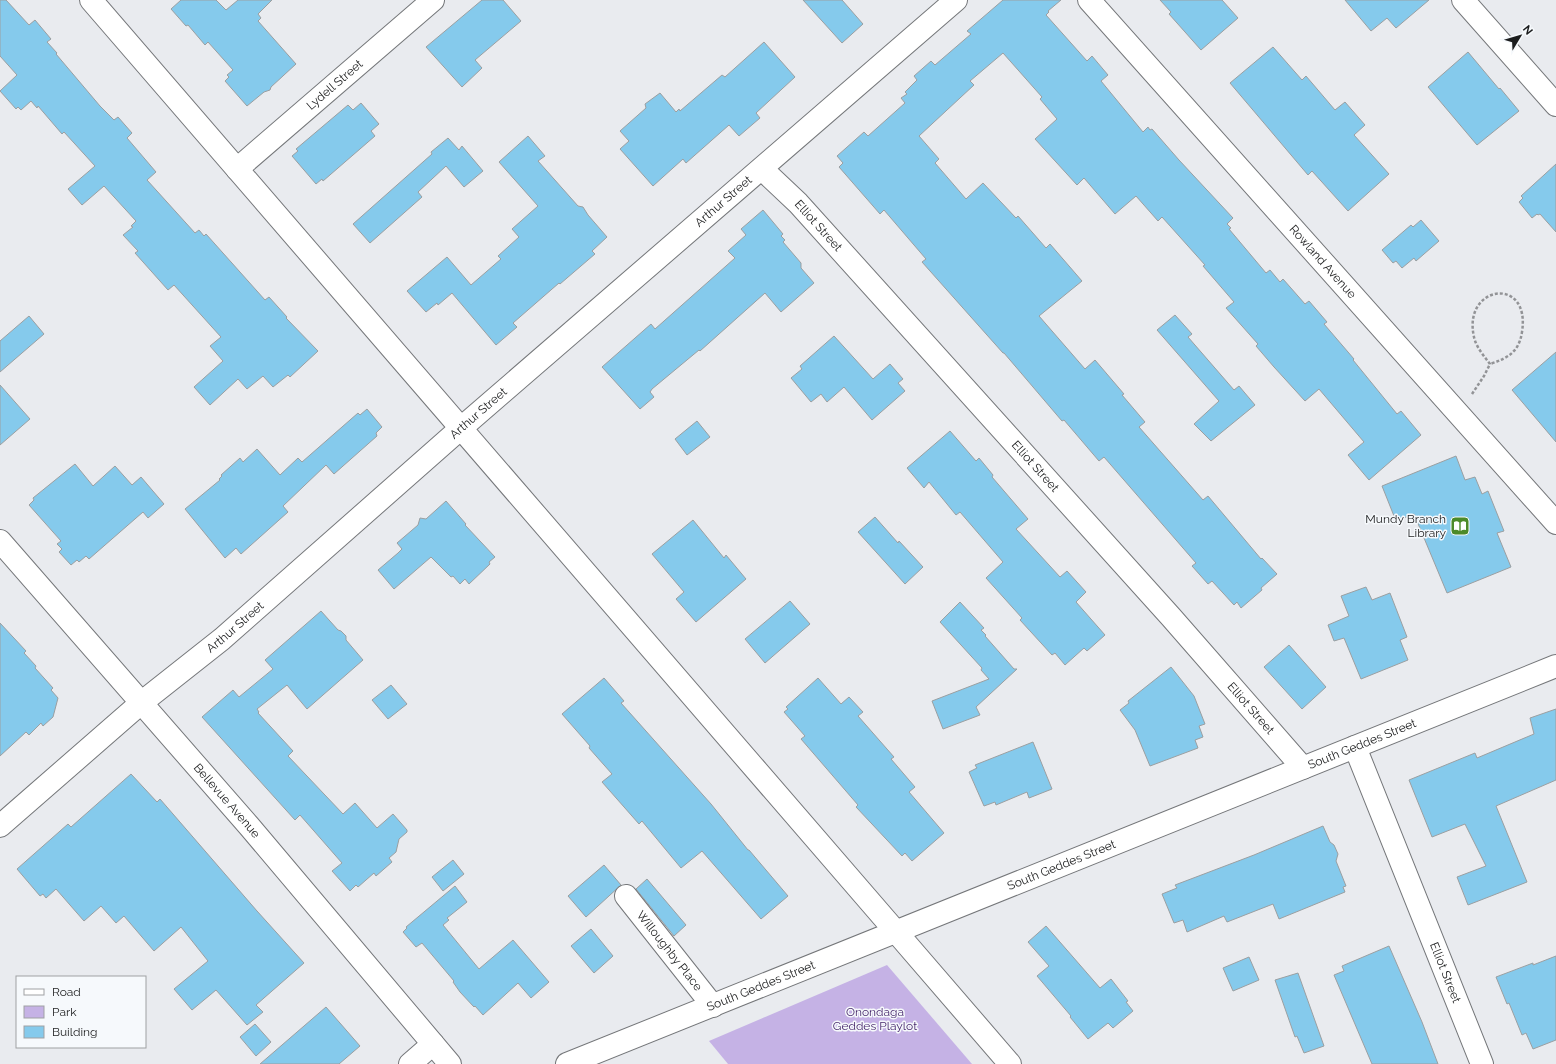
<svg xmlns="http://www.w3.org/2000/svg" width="1556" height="1064" font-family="Raleway,sans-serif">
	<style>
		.green { fill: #c5b2e5 }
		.building { fill: #85caec; stroke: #9b9fa1 }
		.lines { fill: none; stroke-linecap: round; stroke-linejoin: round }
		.minor-casing { stroke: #75777a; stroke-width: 24 }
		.tertiary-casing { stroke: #75777a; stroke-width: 24 }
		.secondary-casing { stroke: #75777a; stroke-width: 24 }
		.path { stroke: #929396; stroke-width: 2.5; stroke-dasharray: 3 2; stroke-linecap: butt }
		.minor { stroke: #fff; stroke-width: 22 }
		.tertiary { stroke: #fff; stroke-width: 22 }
		.secondary { stroke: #fff; stroke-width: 22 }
		.labels { text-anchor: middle; stroke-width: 3; stroke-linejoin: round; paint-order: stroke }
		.street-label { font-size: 12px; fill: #1c1d1e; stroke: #f6f9fc }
		.poi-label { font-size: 12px; fill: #1c1d1e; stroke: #f6f9fc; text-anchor: end }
		.park-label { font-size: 12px; fill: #48296d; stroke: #f6f9fc }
	</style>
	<rect width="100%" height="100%" fill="#e9ebef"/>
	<polygon class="green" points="887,965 972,1064 728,1064 709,1041"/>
	<g class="building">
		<polygon points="0,0 6,0 29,25 35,20 51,39 47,42 57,53 56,54 100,106 114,120 118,117 132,133 127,138 156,172 147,180 195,233 199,230 204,236 206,234 265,300 269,297 287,317 286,318 318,351 290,377 288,375 273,387 263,376 247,389 238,379 210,405 194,387 223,361 210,346 221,337 174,285 168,290 135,253 138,251 123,235 133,227 131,226 136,221 104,186 82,205 68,189 95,166 64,132 62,134 38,106 37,108 31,101 21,110 18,107 16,109 0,91 17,75 0,56"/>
		<polygon points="181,0 216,0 226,10 238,0 272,0 258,14 261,18 258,21 296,64 271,87 270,90 264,92 247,106 225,81 229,77 227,75 233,70 208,42 205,45 188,25 186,26 171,9"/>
		<polygon points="482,0 503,0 521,21 475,60 482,68 462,87 426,47"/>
		<polygon points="803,0 842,0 863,24 842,43"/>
		<polygon points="1003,0 1061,0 1048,11 1049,12 1046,15 1087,61 1092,56 1108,75 1101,81 1143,132 1148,127 1150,130 1152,129 1179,160 1233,218 1227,224 1231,228 1229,229 1266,273 1270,270 1280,282 1283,279 1305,304 1309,301 1327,322 1324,324 1354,359 1353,360 1397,414 1401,411 1421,435 1369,480 1348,455 1364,442 1319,389 1305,401 1274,367 1256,346 1258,344 1226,308 1234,302 1203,266 1205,265 1162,217 1158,221 1136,196 1115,214 1084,178 1077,185 1035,139 1057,119 1040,99 1042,97 1003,53 970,81 974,85 919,136 939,159 935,163 966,199 983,183 1016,218 1018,216 1046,248 1050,244 1082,281 1039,316 1085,369 1095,360 1124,394 1122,395 1145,422 1139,427 1203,500 1208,496 1261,559 1262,558 1277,574 1261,588 1262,590 1241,608 1237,602 1234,605 1212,581 1208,584 1192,566 1196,563 1104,457 1099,461 1064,420 1062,421 1004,353 1003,353 922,262 926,259 884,210 880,214 839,167 843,163 837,156 864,132 868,136 905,103 901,98 907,94 905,92 917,80 914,76 931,61 935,65 971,34 967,31"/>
		<polygon points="1160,0 1222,0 1238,18 1201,50 1169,14 1171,12"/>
		<polygon points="1345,0 1429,0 1396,28 1387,18 1371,31"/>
		<polygon points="764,42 795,77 756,113 760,118 739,136 729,125 686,163 683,159 653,186 620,149 629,141 620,131 646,108 645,104 660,93 676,112 679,109 680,111 722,75 725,77"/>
		<polygon points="1273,47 1302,80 1306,76 1335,110 1345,102 1365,125 1354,135 1389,174 1348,211 1312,171 1308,175 1230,83"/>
		<polygon points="1468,52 1499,89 1500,88 1519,111 1477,145 1428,87"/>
		<polygon points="361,103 379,124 371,131 375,136 323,181 322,179 316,184 292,156 298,151 296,149 348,105 353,110"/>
		<polygon points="528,136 545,156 538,161 578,206 583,207 588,215 607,237 592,251 595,254 560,284 559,283 513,323 517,327 496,345 452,293 438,305 437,303 426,312 407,291 447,257 471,285 501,259 498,256 519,237 512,229 538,206 499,162"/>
		<polygon points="448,138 459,150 462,146 483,171 464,187 446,166 418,192 422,197 370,243 353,224 432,154 431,152"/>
		<polygon points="1556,164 1556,232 1540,214 1538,215 1537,214 1532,218 1519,202 1523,198 1521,196"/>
		<polygon points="763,210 783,234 781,236 785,240 783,242 801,263 801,268 814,283 781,312 765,293 700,351 699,350 652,389 650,392 654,397 640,409 602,367 651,324 655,329 735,258 728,251 746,235 741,229"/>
		<polygon points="1421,220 1439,241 1416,261 1414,258 1402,268 1396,261 1393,263 1382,250 1411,225 1413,227"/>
		<polygon points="1175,315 1192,334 1188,337 1234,390 1239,386 1255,405 1211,441 1194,424 1219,401 1157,330"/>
		<polygon points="29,316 44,334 0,372 0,341"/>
		<polygon points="834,336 873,379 890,364 903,379 898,383 905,391 872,420 844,387 827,402 821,394 811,402 791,378 802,369 800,366"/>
		<polygon points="1556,352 1556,442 1512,390"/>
		<polygon points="0,385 30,419 0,445"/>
		<polygon points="367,409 382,427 376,433 377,436 334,474 326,465 283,506 288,512 241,554 236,548 225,558 185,509 220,480 219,479 222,476 221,475 240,458 243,462 257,449 280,475 298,458 302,462 358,413 360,415"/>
		<polygon points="697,421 710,437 687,455 675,439"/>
		<polygon points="950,431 976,461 979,458 993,475 992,477 1028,519 1016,529 1060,577 1067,571 1086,592 1076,602 1105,635 1087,651 1084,648 1065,665 1055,653 1052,655 1020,620 1022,618 986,578 1003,562 960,512 956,515 929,482 924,488 907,468"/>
		<polygon points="1456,456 1465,480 1475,477 1482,494 1488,491 1504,531 1497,533 1511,567 1447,593 1414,514 1396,521 1382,486"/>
		<polygon points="75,464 93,486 115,466 132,485 141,477 164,504 148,518 143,512 89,559 86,556 79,562 77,560 71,565 59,552 62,549 57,544 61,541 29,505 34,500 33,498"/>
		<polygon points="446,501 466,524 465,525 495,557 489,562 490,564 469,584 465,579 460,584 453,576 451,577 431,557 394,589 378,570 398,553 402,549 397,543 418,525 420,518 426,519"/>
		<polygon points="875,517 898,543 899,541 923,567 905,584 858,532"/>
		<polygon points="693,520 724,558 726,555 746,579 696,622 676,599 684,592 652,554"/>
		<polygon points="1366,587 1372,600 1390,593 1407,637 1400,640 1408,660 1361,679 1344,638 1334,641 1328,625 1349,616 1341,596"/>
		<polygon points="790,601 810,624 765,663 745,639"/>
		<polygon points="960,602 984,628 981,630 986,635 985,636 1014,669 1017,669 976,707 980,715 943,729 932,701 989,679 981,670 982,668 940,622"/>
		<polygon points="321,611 338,630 341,631 346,636 346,640 363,660 307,709 287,685 257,709 259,712 258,713 293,751 288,756 343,814 355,803 377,828 393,814 407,830 407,832 399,839 396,852 389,858 392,862 376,876 374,873 358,887 356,885 350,891 332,871 342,863 300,815 295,820 202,717 233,690 239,697 273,669 265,660"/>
		<polygon points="0,623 26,651 24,653 36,666 35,668 53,688 51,690 58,698 53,717 43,726 41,723 29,735 26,732 0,756"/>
		<polygon points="1289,645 1326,687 1302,709 1264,667"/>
		<polygon points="1171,667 1194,696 1205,724 1199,726 1203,737 1195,740 1198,748 1150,766 1135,730 1120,710 1129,703 1128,701"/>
		<polygon points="604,678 624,701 621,703 711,804 748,850 749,850 788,896 761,919 702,851 681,868 642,821 639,824 602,782 612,774 589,748 590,746 562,714"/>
		<polygon points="818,678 841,704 849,697 863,712 858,716 894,757 891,759 915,787 909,792 944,833 912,861 905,853 902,856 856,807 858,805 801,739 805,736 784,712 788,709 786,707"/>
		<polygon points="391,685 407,704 388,719 372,700"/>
		<polygon points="1556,709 1556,780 1496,806 1527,882 1468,905 1457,877 1486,866 1465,824 1432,837 1409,780 1475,753 1477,758 1534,734 1530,718"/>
		<polygon points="1033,742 1052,789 1029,798 1027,792 996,805 995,802 984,806 969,772 977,768 975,765"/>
		<polygon points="131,774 157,802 160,799 257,911 304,963 256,1005 263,1012 247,1025 216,990 192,1010 174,989 208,961 181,927 154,951 124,916 116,923 101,906 84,921 56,889 46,898 43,894 40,896 17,869 68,824 71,827"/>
		<polygon points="1323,826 1330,842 1334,845 1338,854 1336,861 1346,886 1343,887 1345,892 1279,919 1273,904 1227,922 1224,916 1187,932 1183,920 1174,923 1162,894 1177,888 1175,885 1254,855"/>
		<polygon points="453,860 464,874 443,891 432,877"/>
		<polygon points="604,865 621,885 586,917 568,896"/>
		<polygon points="647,879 686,925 674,936 636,889"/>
		<polygon points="455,886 467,902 447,918 449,920 443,925 479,969 513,940 549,982 531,998 518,983 483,1015 475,1006 474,1007 460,992 453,982 454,981 422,943 416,947 403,932 407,928 406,927"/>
		<polygon points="1046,926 1100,988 1111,979 1128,1001 1126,1002 1133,1011 1113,1028 1108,1023 1088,1039 1070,1017 1071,1016 1037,976 1049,966 1028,942"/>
		<polygon points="591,929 613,956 594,973 571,946"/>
		<polygon points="1389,946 1422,1022 1438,1064 1372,1064 1334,975 1344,971 1342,966"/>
		<polygon points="1556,956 1556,1040 1533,1049 1526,1033 1522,1035 1509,1003 1507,1004 1496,977 1533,963 1533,965"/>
		<polygon points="1249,957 1259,980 1233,991 1223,968"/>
		<polygon points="1298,973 1324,1046 1304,1053 1297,1036 1295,1037 1275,980"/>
		<polygon points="326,1007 360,1046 339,1064 260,1064"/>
		<polygon points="255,1024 271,1042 256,1056 240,1037"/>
	</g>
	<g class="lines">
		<g class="minor-casing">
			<g id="minor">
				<path id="s1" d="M1089,0l467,523"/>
				<polyline points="1463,0 1556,105"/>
				<path id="s2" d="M237,169l196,-169"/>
				<path id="s3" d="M762,169l36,34 373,414 132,151"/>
				<path id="s4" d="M0,541l249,285 201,238"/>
				<path id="s5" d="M1355,747l127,317"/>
				<path id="s6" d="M0,826l141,-123 81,-64 238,-210 496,-429"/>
				<path id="s7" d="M626,896l87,110"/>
			</g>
		</g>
		<g class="tertiary-casing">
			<polyline id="tertiary" points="897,933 1010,1064"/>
		</g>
		<g class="secondary-casing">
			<g id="secondary">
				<polyline points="91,0 897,933"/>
				<polyline points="410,1064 433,1044"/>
				<path id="s8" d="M567,1064l989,-398"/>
			</g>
		</g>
		<path class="path" d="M1472,394l12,-18 6,-12c-6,-8 -14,-17 -16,-27 -12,-52 57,-62 48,-5 -3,20 -14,26 -32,32"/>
		<use href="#minor" class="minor"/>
		<use href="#tertiary" class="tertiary"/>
		<use href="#secondary" class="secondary"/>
	</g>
	<defs>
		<g id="library-square" transform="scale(1)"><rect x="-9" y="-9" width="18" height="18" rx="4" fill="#4c8a29" stroke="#f6f9fc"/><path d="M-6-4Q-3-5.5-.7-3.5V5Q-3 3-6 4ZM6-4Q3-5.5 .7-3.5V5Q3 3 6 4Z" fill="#fff"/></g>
	</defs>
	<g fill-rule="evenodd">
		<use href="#library-square" x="1460" y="526"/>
	</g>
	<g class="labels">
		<g class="street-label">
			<text dy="4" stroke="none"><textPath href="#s2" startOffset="129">Lydell Street</textPath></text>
			<text dy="4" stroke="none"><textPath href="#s6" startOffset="956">Arthur Street</textPath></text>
			<text dy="4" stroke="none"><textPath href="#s3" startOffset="80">Elliot Street</textPath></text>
			<text dy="4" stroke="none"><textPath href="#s1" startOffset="351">Rowland Avenue</textPath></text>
			<text dy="4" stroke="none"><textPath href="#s6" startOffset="632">Arthur Street</textPath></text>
			<text dy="4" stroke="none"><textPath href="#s3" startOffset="404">Elliot Street</textPath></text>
			<text dy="4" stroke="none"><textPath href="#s6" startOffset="308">Arthur Street</textPath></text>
			<text dy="4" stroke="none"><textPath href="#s3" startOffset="728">Elliot Street</textPath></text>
			<text dy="4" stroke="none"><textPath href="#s8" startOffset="857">South Geddes Street</textPath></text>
			<text dy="4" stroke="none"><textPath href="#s4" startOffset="345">Bellevue Avenue</textPath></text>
			<text dy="4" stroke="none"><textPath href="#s8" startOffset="533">South Geddes Street</textPath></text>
			<text dy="4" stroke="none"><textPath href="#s7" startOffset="70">Willoughby Place</textPath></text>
			<text dy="4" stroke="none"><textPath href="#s5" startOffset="243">Elliot Street</textPath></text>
			<text dy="4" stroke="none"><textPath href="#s8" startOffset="209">South Geddes Street</textPath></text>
		</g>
		<g class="poi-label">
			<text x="1446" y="523">Mundy Branch<tspan x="1446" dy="14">Library</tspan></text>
		</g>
		<g class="park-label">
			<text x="875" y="1016">Onondaga<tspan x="875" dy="14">Geddes Playlot</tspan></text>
		</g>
	</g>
	<rect x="16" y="976" width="130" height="72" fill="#f6f9fc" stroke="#9fa1a3"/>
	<rect x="24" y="989" width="20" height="6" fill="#ffffff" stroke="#9fa1a3"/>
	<text x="52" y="996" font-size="12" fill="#1c1d1e">Road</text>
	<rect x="24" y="1006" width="20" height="12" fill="#c5b2e5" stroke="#9fa1a3"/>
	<text x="52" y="1016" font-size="12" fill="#1c1d1e">Park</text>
	<rect x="24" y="1026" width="20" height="12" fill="#85caec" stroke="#9fa1a3"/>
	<text x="52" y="1036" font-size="12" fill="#1c1d1e">Building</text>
	<g transform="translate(1520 36) rotate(52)" stroke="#f6f9fc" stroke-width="3" paint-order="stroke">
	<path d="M0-3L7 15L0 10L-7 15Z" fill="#1c1d1e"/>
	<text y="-6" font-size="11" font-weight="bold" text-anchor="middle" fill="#1c1d1e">N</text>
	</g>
</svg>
